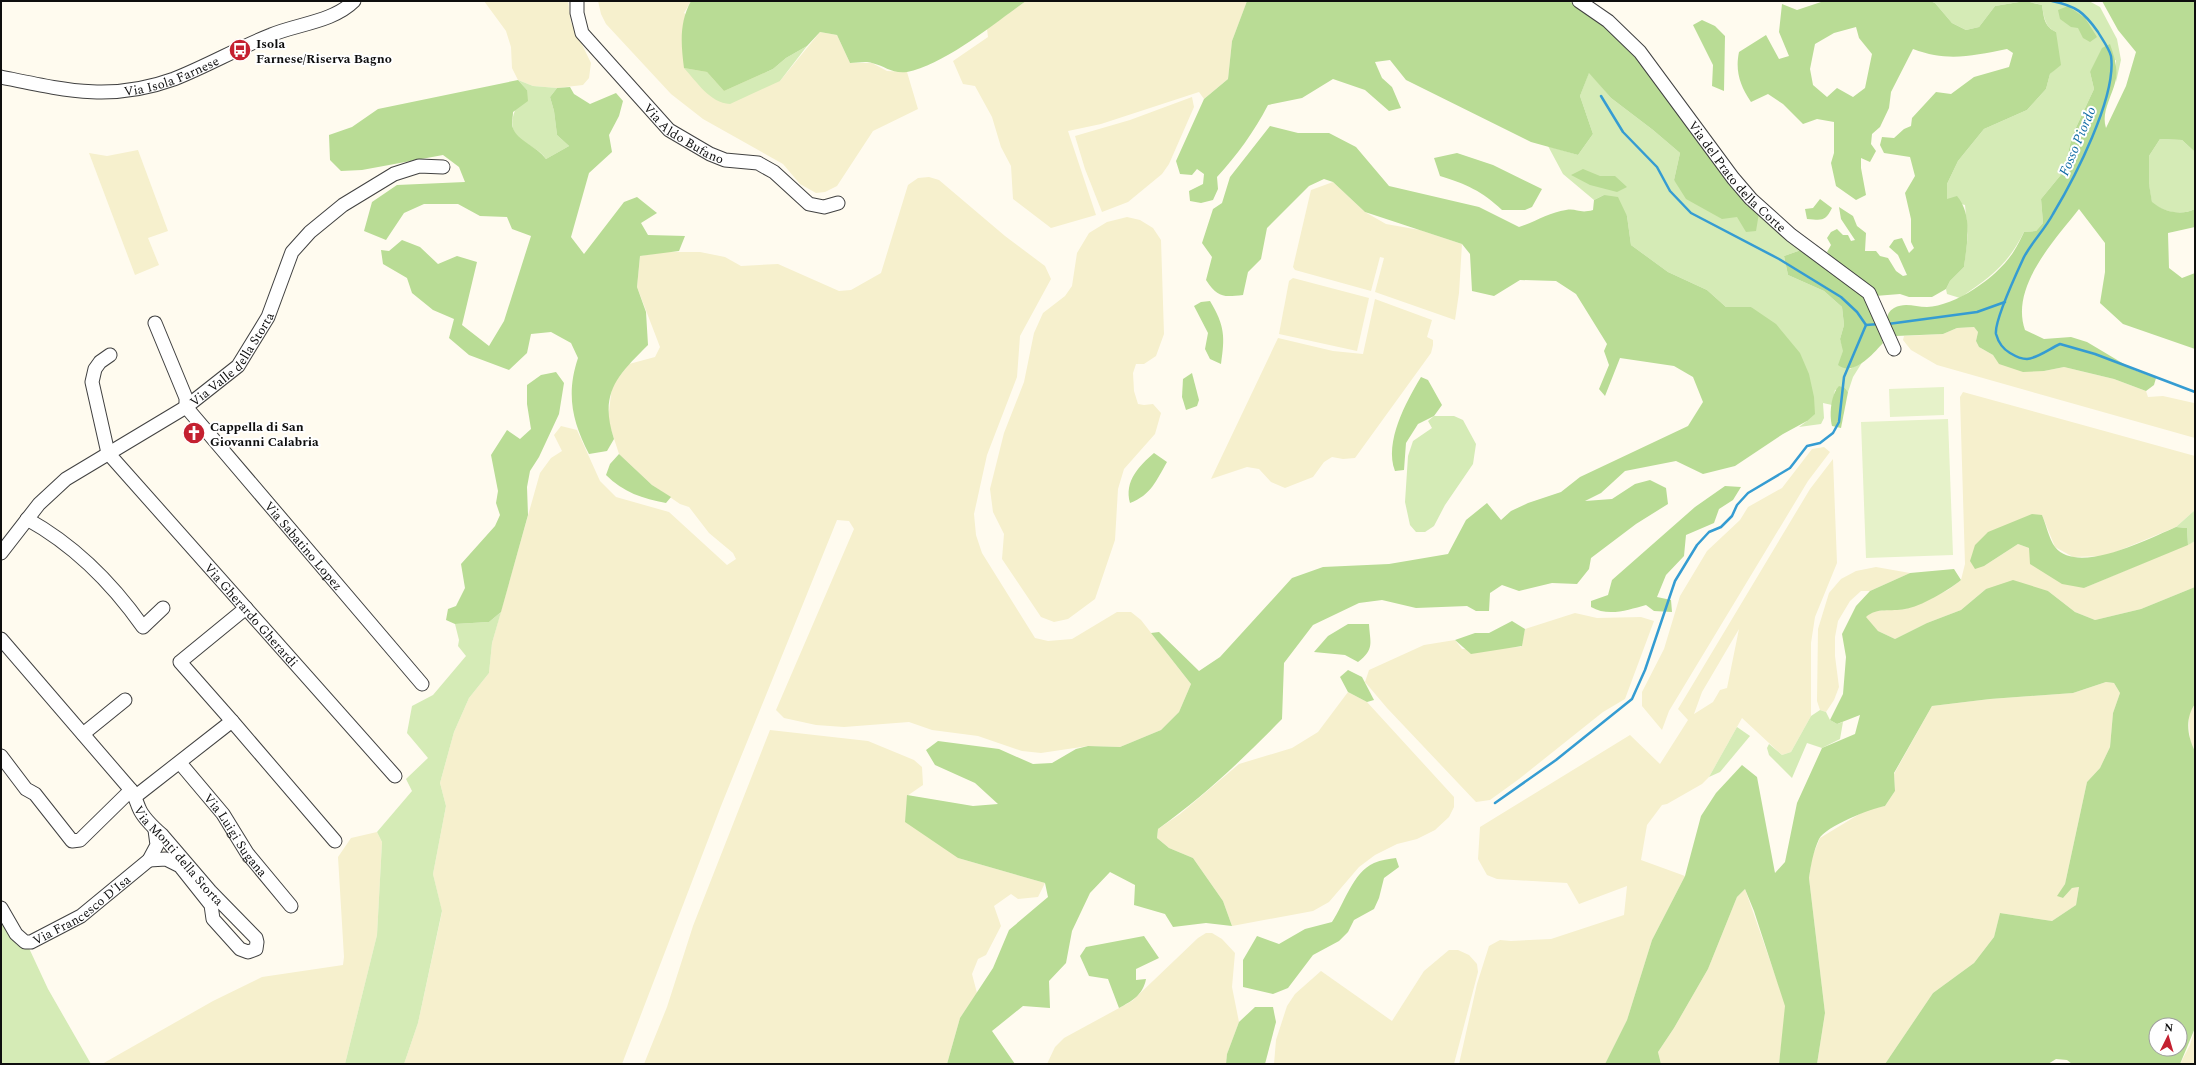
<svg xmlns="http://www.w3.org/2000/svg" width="2196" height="1065" font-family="Spectral,serif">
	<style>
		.farmland { fill: #f6f0cd; fill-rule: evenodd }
		.green { fill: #d5ebb6 }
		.forest { fill: #b9dc95; fill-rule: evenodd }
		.pitch { fill: #e6f2c9 }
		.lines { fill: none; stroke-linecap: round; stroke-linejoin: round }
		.stream { stroke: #359cd2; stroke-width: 2.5 }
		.minor-casing { stroke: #414141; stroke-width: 15 }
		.minor { stroke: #fff; stroke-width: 13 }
		.labels { text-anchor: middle; stroke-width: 4; stroke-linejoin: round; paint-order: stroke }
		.poi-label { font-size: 13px; font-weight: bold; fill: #0e0e0e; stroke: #fff; text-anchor: start }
		.street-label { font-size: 13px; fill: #0e0e0e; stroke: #fff }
		.water-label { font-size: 14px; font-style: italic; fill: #126ca5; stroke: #fff }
	</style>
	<rect width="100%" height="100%" fill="#fffbef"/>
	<g class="farmland">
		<polygon points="484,1 568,1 571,22 591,63 589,78 583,85 557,88 533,86 518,80 512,68 511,47 506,31"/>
		<polygon points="598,1 691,1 684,13 780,81 820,32 837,35 850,63 872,63 887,71 907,72 918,109 873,131 837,186 825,192 816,193 800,184 783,164 703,119 671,94 606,24 601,14"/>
		<polygon points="1026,1 1247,1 1232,41 1228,79 1204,99 1199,92 1101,124 1068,131 1096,215 1051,228 1013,199 1011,166 1001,147 992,117 975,86 963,84 953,61 988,37 987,29"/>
		<polygon points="1192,97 1194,107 1169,164 1162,174 1128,202 1102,212 1085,169 1075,136 1130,120"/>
		<polygon points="138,150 168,231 148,238 159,265 135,275 89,153 107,156"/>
		<polygon points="929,177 939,180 1005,236 1045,266 1051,279 1020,336 1017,377 987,455 974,514 976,535 982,553 1035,638 1048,641 1072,639 1117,612 1131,612 1141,620 1191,684 1179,712 1161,730 1120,747 1088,746 1041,753 1022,751 978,736 932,730 909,722 844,727 816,725 784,718 776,710 854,529 849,521 837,520 721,806 622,1064 404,1064 418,1023 442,912 433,874 446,806 440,783 454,732 469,698 489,673 492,643 540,473 551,458 562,451 554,435 561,426 577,430 600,481 616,497 669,512 727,565 736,559 733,553 709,533 689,507 680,504 652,485 619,454 608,420 612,386 629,364 655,357 660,347 637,287 640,256 664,252 700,252 725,257 741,266 778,264 839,291 851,290 881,273 908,185 918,178"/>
		<polygon points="1333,182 1365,212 1386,224 1420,230 1462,244 1459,293 1455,320 1375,292 1384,258 1380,257 1371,291 1295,270 1293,267 1311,190"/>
		<polygon points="1127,217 1140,220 1153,228 1161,240 1164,334 1156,356 1144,364 1136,364 1133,373 1134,391 1138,404 1144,405 1153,404 1161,413 1155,434 1124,469 1118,489 1115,540 1095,599 1068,619 1054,622 1041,617 1002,559 1004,534 993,512 990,489 1004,433 1024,382 1034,333 1043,313 1065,296 1072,286 1077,253 1089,233 1107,222"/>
		<polygon points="1293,278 1369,298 1357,351 1279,334 1289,281"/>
		<polygon points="1375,299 1432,320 1427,337 1433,340 1433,345 1431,353 1355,458 1343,459 1332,457 1324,462 1313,477 1285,488 1271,482 1259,469 1247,467 1211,479 1278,338 1333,351 1363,354"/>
		<polygon points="1974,327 1978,332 1976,341 1979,347 1993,355 2000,364 2044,371 2064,367 2114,379 2146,391 2148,397 2163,396 2194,403 2195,438 1937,365 1911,350 1903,340 1904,336 1943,334 1957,328"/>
		<polygon points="1963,392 2195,456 2195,510 2176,527 2106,556 2073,557 2055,547 2042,515 1984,566 2018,544 2029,548 2084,588 2195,541 2195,587 2141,609 2095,620 2075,612 2048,591 1986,589 1961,610 1927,623 1895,639 1878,631 1865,617 1873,611 1906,609 1948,590 1961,580 1965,564 1960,397"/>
		<polygon points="1824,447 1830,452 1808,481 1669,711 1662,730 1642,706 1642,692 1664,649 1680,596 1707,551 1740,520 1748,507 1782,488 1812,449"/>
		<path d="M1833,459l4,104 -22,54 -4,26v73l-20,36 -9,3 -40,-37 -33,59 -7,7 -35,20 -5,1 -15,20 -6,35 44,16 -33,64 -25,80 -22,44h-146l18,-80 12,-38 11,-6 11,1 40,-2 73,-24 3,-29 -48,18 -12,-21 -70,-4 -10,-4 -9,-16 2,-32 150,-92 30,29 28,-44 -10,-11 132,-220zM1739,629l-12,59 -7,2 -7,12 -19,12 8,-22z"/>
		<polygon points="1876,567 1910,573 1870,591 1861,591 1850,601 1838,621 1835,637 1835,656 1839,687 1834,700 1826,712 1820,710 1817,701 1818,629 1829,593 1841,579 1856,571"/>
		<polygon points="1575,613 1597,618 1641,617 1654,621 1625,699 1603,712 1519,779 1490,800 1476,802 1387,708 1365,682 1369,670 1424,645 1455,640 1462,649 1521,647 1525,629"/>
		<polygon points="2106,682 2114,683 2120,693 2113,713 2110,747 2100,768 2087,782 2065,884 2058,896 2063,898 2072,888 2079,887 2076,905 2052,921 2000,913 1994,937 1974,963 1933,993 1885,1064 1817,1064 1825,1013 1809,878 1812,857 1820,838 1866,810 1885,806 1895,791 1894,774 1932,706 1990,699 2073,693"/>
		<polygon points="1348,692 1367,702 1454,797 1454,807 1449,817 1435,830 1417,839 1397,844 1375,855 1359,867 1329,902 1313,911 1232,926 1223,901 1193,858 1169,848 1157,838 1158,829 1180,814 1239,764 1292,748 1318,732"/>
		<polygon points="2195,704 2195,751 2190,741 2189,713"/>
		<polygon points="770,730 868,741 914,760 922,767 923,785 907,796 958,858 1045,883 1038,897 1018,899 1011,894 994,906 1001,926 986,955 978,959 972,974 977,993 960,1018 947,1064 644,1064 667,1007 693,926"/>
		<polygon points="377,832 382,842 377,935 345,1064 102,1064 213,1001 262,977 343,965 344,957 338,857 351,838"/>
		<polygon points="1745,889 1786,1006 1779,1064 1661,1064 1658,1052 1674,1028 1708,969 1737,897"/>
		<polygon points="1206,933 1212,933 1222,939 1235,953 1232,987 1239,1022 1227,1054 1226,1064 1047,1064 1055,1047 1064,1038 1132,1001 1198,938"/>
		<polygon points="1449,950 1458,950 1469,955 1477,964 1478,972 1454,1064 1274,1064 1276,1040 1287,1006 1295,994 1321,971 1392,1021 1424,971"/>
		<polygon points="2195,1028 2195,1064 2180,1064 2190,1045"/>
	</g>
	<g class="green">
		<polygon points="1930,1 2025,1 1995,6 1979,27 1966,30 1952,23 1935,3"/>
		<path d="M2026,1h63l11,6 17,32 4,21 -5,22v-22l-26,12 4,17 -22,47 -8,35 -23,28 2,24 -7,8 -12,1c-17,34 -34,45 -64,66l-13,-4 -1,-5 4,-8 14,-14 4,-32 -3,-30 -18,-5v-16l11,-23 26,-32 43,-19 19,-21 4,-15 3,-3 3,-39c-11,-5 -12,-14 -14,-27z"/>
		<path d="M807,46l-27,35 -50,23c-20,-1 -33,-22 -46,-36l23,4 17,19 49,-22 13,-11z"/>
		<polygon points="1589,72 1611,98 1653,130 1680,153 1674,180 1722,218 1759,213 1801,250 1784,256 1788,275 1824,291 1842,307 1844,325 1840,339 1850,369 1863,361 1853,377 1848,392 1845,388 1835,390 1832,405 1823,403 1824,418 1821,424 1799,427 1807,421 1751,307 1726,307 1707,290 1668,272 1631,245 1627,216 1604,195 1594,200 1563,174 1548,146 1578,155 1593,134 1580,96"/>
		<path d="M518,80l15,6 24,2 -7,9 4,14 3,24 12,11 -23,13c-7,-10 -15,-12 -25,-19 -18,-15 -4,-35 6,-50z"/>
		<path d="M2160,139l22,1 13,12v57c-14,7 -31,3 -43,-6l-3,-18v-29z"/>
		<polygon points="1434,416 1454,416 1463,420 1476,444 1473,464 1445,505 1434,526 1425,532 1416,532 1410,525 1405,502 1408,456 1413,441 1432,428 1428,421"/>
		<polygon points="2195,510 2195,541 2188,545 2187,528 2176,527"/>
		<polygon points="501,612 492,643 489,673 469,698 454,732 440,783 446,806 433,874 442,911 418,1023 404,1064 345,1064 377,935 382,842 377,832 412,791 406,779 428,758 407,733 412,706 433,695 466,656 458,646 459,640 455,624 489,622"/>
		<polygon points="1820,710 1826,712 1830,720 1837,724 1843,722 1840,739 1822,748 1807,743 1792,778 1769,755 1767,748 1769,744 1782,755 1791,752 1811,716"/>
		<polygon points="1737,727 1750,736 1720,772 1709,777"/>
		<polygon points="1,908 17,945 28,946 48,989 91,1064 1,1064"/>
	</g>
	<g class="forest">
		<path d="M691,1h335c-31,22 -82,64 -119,71 -15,2 -22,-6 -35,-9 -6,-2 -15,0 -22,0l-13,-28 -17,-3 -13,14 -21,12 -13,11 -49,22 -17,-19 -23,-4c-3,-24 -5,-45 7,-67z"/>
		<path d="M1247,1h320l12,4 36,26 144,182 -3,18 -10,1 -9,-15 -15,2 -36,-20 -12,-19 6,-27 -27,-23 -42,-32 -22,-25 -9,23 13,38 -15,21 -47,-13 -125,-62 -16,-20 -15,2 7,16 10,9 9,21 -12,3 -24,-21 -32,-11 -31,19 -34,7c-14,27 -31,50 -51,72l1,12 -5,11 -12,3 -11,-2 -1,-10 14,-7 1,-10 -7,-5 -5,6 -12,-1 -4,-13 28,-62 24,-20 4,-38z"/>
		<path d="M1824,1h106l5,2 17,20 14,7 13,-3 16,-21 30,-5 17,4c2,13 2,21 14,27l5,33 -11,9 -4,15 -19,21 -43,19 -26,32 -11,23v15l10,-3c16,19 10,48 7,71l-14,14 -4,8 -14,8h-23l-9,-3 -25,2 -35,-29 -13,-15 4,-7 -4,-7 4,-6 6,-3 6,6h5l3,6 4,-1 -14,-21 -2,-12 14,9 4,10 9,7 -1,18h11l4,5 8,2 8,13 7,5 4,-1 -9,-20 -9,-8 5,-7 8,-2 7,15 5,-5 -3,-6v-23l-6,-26 10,-17 -5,-19 -26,-4 -4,-8 2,-8 12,1 10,-9 7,-3 1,-8 24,-26 15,2 23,-17 35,-10 4,-14 -6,-4c-36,7 -59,13 -94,0l-22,43 -2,16 -9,19 -8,7 -1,10 5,7 -6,11 -9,-4v10l5,27 -10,5 -20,-14 -5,-23 3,-10v-31l-17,-3 -14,5 -20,-20 -15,-10 -17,8c-11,-16 -16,-31 -12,-50l27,-17 13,24 10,-3 -10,-24 3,-28 15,6zM1856,27l3,11 13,16 -7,34 -12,9 -16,-9 -10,9 -14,-12 -3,-16 5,-25 19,-11z"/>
		<path d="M2102,1h93v151l-13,-12 -22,-1 -11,17v28l3,18c12,10 29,14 43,7v18l-27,6 1,35 13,10 13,-5v76l-72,-25 -23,-21 5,-31v-29l-26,-34c-25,32 -69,78 -54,121l19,9 27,-2 16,5 47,28 22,8 -2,7 -8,6 -32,-12 -50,-12 -20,4 -21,1 -24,-8 -6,-9 -14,-8 -3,-6 2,-9 -4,-5 -17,1 -14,6 -47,2c-8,-6 -14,-21 -2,-28 11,-6 21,-1 33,-1 29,-1 72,-31 87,-56 4,-6 7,-13 10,-19l12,-1 7,-8 -2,-24 23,-28 8,-35 22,-47 -4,-17 12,-24 8,-4c4,12 9,26 5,39 -4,15 -14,30 -9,45l20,-42 10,-34 -18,-22z"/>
		<polygon points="2068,6 2085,18 2097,37 2090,42 2083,38 2078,28 2071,27 2060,19 2058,10"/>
		<polygon points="1702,20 1715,26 1725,36 1724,91 1712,86 1713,65 1693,25"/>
		<path d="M518,80l9,10 1,11 -15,11c0,5 -2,12 0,16 4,13 24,18 33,31l23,-13 -12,-11 -3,-24 -4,-14 7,-9 13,-1 4,7 16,10 26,-11 7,8 -4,15 -10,19 3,17 -23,21 -18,64 13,17 40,-52 13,-5 20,16 -16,10 7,12 37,1 -6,15 -39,5 -3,31 9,25 2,33c-31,31 -49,48 -34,94l-7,12 -18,3c-17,-33 -23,-60 -11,-96l-7,-15 -20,-11 -20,2 -4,19 -18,17 -40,-15 -20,-17 5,-19 -21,-9 -21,-17 -5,-15 -24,-14 -2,-14 8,1 13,-11 18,7 18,17 19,-8 20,6 -15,63 27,21 15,-25 27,-85 -19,-7 -5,-12 -27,-1 -22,-12h-34l-20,9 -18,27 -22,-9 8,-29 25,-17 68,-3 -6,-15 -16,-12 -81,15 -21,1 -11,-11 -1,-25 23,-8 26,-18z"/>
		<path d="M1270,126l28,7h31l27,14 33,39 90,21 40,20c16,-5 31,-15 47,-17 11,-2 13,4 27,0l1,-10 10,-5 14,2 9,19 4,29 37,27 39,18 19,17h25l25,17 24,29 9,21 5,23 1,17 -8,7 -24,13 -48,32 -32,8 -27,-13 -51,10 -24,22 -16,8 27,-2 23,-15 15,-4 16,8 2,16 -32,20 -45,34 -2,11 -12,15 -25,-1 -33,8 -17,-6 -12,8 -1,18h-13l-9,-5 -51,2 -34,-8 -23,3 -46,22 -29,38 -2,56c-39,40 -79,78 -124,110l-1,9 12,10 24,10 30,43 9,25 -26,-3 -33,4 -8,-13 -31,-9 1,-20 -25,-13 -20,21 -18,38 -6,32 -17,18 1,27 -27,-2 -31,25 23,33h-68l13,-46 33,-50 16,-38 39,-33 -3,-14 -87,-25 -53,-36 2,-27 66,11 25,-2 -23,-21 -40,-18 -9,-15 12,-9 61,8 34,15 19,-1 24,-14 12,-3 32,1 41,-17 18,-18 12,-28 -40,-51 8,-1 40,39 21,-14 72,-79 31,-11 66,-3 59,-10 18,-34 21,-17 14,17 10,-9 17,-8 33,-11 19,-15 108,-51 15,-24 -10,-25 -19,-11 -54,-8 -15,38 -6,-7 10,-24 -5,-14 3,-7 -31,-50 -20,-13 -36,-1 -26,16 -22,-5 -2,-37 -8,-10 -97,-32 -32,-30 -9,-3 -15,7 -42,42 -6,31 -13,13 -5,23c-20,2 -25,3 -37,-15l6,-23 -10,-14 11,-34 9,-6 8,-26z"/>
		<path d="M1457,153l36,12 49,24 -10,18 -7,3h-23c-20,-19 -36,-26 -62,-34l-6,-18z"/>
		<polygon points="1583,169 1600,176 1615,176 1627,187 1617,192 1590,185 1571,175"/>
		<path d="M1820,199l12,9c-7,14 -10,12 -25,11l-2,-10 8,-1z"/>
		<path d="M1801,250c19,15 44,25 61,42 12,12 16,35 21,51 -10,11 -30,34 -45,22l5,-14 -3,-12 4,-14 -2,-18 -18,-16 -36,-16 -4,-19z"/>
		<path d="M1210,301c15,25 15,36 11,63l-11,-5 -5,-10 3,-16 -14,-27 7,-4z"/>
		<polygon points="556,372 564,383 559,414 539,457 530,471 527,487 528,515 501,612 489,622 455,624 446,620 448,609 456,606 465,588 461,564 495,526 500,515 496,503 498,491 491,455 507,430 520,439 531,429 527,404 527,385 541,375"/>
		<polygon points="1192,373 1199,400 1197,406 1186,410 1182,397 1183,379"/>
		<path d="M1421,377l7,3 14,25 -8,11 -16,8 -12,19 -2,27 -9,1c-11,-29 11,-69 26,-94z"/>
		<path d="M1839,386l6,2 3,4 -7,36 -9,-2c-3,-12 -1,-32 7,-40z"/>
		<path d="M1154,453l13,9c-11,19 -16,33 -37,41 -6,-22 9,-37 24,-50z"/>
		<path d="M619,454l33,31 19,12 -5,6c-23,-4 -43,-11 -60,-28l4,-11z"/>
		<path d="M1725,486l16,1 -8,13 -14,9 -5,14 -28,12 -2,21 -18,19 -9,22 14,3 1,12 -18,-1 -8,-6c-18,5 -38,12 -55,2v-6l17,-6 4,-15 83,-73z"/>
		<path d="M2032,514l10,1c4,9 7,24 13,32 23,29 95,-9 121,-20l11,1 1,17 -104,43 -22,-4 -32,-20 -1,-16 -11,-4 -34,22 -9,3 -5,-8 5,-16 13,-13z"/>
		<path d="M1954,569l7,11c-12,10 -41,27 -56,29 -14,3 -28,-2 -39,8l12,14 17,8 32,-16 34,-13 25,-21 27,-9 35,11 27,21 20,8 46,-11 54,-22v117c-10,14 -8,32 0,47v277l-15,36h-108l-5,-4 -11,-1 -8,5h-163l48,-71 41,-30 20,-26 6,-24 52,8 24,-16 3,-18 -7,1 -9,10 -6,-2 8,-12 22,-102 13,-14 10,-21 3,-34 7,-20 -6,-10 -8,-1 -33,11 -83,6 -58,7 -38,67 1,18 -10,15c-15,3 -59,20 -66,33 -6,13 -8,26 -10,39l16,135 -8,51h-38l6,-58 -31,-95 -9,-22 -8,8 -29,72 -34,59 -16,24 3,12h-56l22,-44 25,-80 33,-64 16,-60 15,-23 26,-28 15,12 18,96 10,-11 12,-59 25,-55 33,-14 5,-19 -23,9 -7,-4 13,-26 3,-37 -4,-23 14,-28 14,-15 40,-18zM2156,1025h24v24h-24z"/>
		<polygon points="1512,621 1525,629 1522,646 1471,654 1455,640 1475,633 1489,633"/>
		<path d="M1348,624h21c1,19 6,25 -11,38l-13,-7 -31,-3 14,-16z"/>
		<polygon points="1348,670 1362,677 1374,700 1367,702 1348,692 1340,677"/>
		<path d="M1396,858l3,9 -15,11 -5,20 -5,11 -20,11 -6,12 -9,9 -26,14 -25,33 -15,6 -30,-7v-27l14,-24 22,8 26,-15 27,-7c12,-18 21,-50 42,-59 7,-3 15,-4 22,-5z"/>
		<path d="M1144,936l15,22 -23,11v11l10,-1c-3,16 -14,22 -27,29l-11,-29 -19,-3 -9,-20 6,-9z"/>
		<polygon points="1255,1007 1273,1007 1276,1022 1265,1064 1226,1064 1227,1054 1239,1022"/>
	</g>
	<g class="pitch">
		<polygon points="1944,387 1944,415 1890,417 1889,389"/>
		<polygon points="1948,419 1953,555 1866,558 1861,422"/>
	</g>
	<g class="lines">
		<g class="stream">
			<path d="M2052,1c24,5 32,11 46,31 4,7 11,16 13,24 6,41 -37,123 -58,158 -8,15 -21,28 -29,43 -6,13 -30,64 -28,77 2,7 7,15 14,19 5,3 11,6 17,6 11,-1 22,-10 33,-15l35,10 100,38"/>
			<polyline points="1601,96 1623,132 1657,167 1670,191 1691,213 1779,259 1841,297 1857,312 1866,325 1879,324"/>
			<polyline points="1888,324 1977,312 2005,302"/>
			<polyline points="1495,803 1556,760 1632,699 1645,670 1675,581 1697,545 1709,532 1721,527 1732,516 1737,505 1748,493 1790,468 1807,446 1820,443 1833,433 1839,422 1844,377 1866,325"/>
		</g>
		<g class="minor-casing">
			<g id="minor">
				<path id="s1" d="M577,1v12l5,20 87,97 41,24 15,6 33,3 7,4 9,5 35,32 15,3 14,-4"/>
				<path id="s2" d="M1579,1l29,20 32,31 93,126 18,21 40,36 78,58 25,56"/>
				<path id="s3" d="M1,77c63,13 110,25 173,2 33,-13 64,-31 97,-44 26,-11 62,-13 83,-34"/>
				<path id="s4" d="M155,323l31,75v9l236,277"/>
				<path id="s5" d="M110,355l-10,7 -5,7 -3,13 16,71 287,323"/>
				<path d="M27,519c47,26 85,64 116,108l20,-19"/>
				<path id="s6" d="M1,553l38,-49 27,-25 120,-72 52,-41 30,-49 24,-65 18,-20 33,-27 51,-31 25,-8 24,1"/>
				<path id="s7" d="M1,639l130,151c4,6 5,11 8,18 4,10 15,20 23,27l48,56 46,47 1,4 -1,7 -8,3 -8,-3 -27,-30 -2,-14 -31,-39 -14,-7 -17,1"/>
				<polyline points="232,721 335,841"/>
				<polyline points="83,734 125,700"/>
				<polyline points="1,756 26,789 35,794 72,841 80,840 131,790"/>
				<path id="s8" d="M180,763l43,51 24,39 44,53"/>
				<polyline points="136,796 232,721 180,662 246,608"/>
				<path id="s9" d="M1,908l15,26 9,8h6l50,-26 68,-56 8,-15 -2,-15"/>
			</g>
		</g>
		<use href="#minor" class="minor"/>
	</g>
	<defs>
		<g id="bus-disc" transform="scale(1.15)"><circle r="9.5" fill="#c42030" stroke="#fff"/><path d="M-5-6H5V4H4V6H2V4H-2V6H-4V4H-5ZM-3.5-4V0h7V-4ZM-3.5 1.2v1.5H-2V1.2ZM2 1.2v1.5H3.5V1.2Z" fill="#fff"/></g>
		<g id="church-disc" transform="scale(1.15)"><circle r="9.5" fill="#c42030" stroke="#fff"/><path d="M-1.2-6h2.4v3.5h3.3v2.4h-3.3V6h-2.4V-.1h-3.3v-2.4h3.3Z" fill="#fff"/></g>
	</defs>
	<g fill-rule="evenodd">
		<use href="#bus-disc" x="240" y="50"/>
		<use href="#church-disc" x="194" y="433"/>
	</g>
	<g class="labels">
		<g class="poi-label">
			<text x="256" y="48">Isola<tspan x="256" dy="15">Farnese/Riserva Bagno</tspan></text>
			<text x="210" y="431">Cappella di San<tspan x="210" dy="15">Giovanni Calabria</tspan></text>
		</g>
		<g class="street-label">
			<text dy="5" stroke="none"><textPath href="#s3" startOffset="174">Via Isola Farnese</textPath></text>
			<text dy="5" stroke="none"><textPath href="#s1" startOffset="177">Via Aldo Bufano</textPath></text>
			<text dy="5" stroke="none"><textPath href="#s2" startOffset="238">Via del Prato della Corte</textPath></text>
			<text dy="5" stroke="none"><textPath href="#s6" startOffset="306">Via Valle della Storta</textPath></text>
			<text dy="5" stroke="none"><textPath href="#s4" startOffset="272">Via Sabatino Lopez</textPath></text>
			<text dy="5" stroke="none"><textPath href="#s5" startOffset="323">Via Gherardo Gherardi</textPath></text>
			<text dy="5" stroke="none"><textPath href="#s8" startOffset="91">Via Luigi Sugana</textPath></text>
			<text dy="5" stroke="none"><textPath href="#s7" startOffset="281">Via Monti della Storta</textPath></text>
			<text dy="5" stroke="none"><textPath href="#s9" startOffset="108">Via Francesco D'Isa</textPath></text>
		</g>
		<g class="water-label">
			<text transform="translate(2077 141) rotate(-67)" y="5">Fosso Piordo</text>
		</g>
	</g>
	<rect width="2196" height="1065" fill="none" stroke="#0e0e0e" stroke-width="4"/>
	<g transform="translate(2168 1037) rotate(5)"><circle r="19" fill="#ffffff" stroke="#9f9f9f"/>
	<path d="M0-3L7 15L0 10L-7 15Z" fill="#c42030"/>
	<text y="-6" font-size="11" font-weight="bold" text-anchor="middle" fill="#0e0e0e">N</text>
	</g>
</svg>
